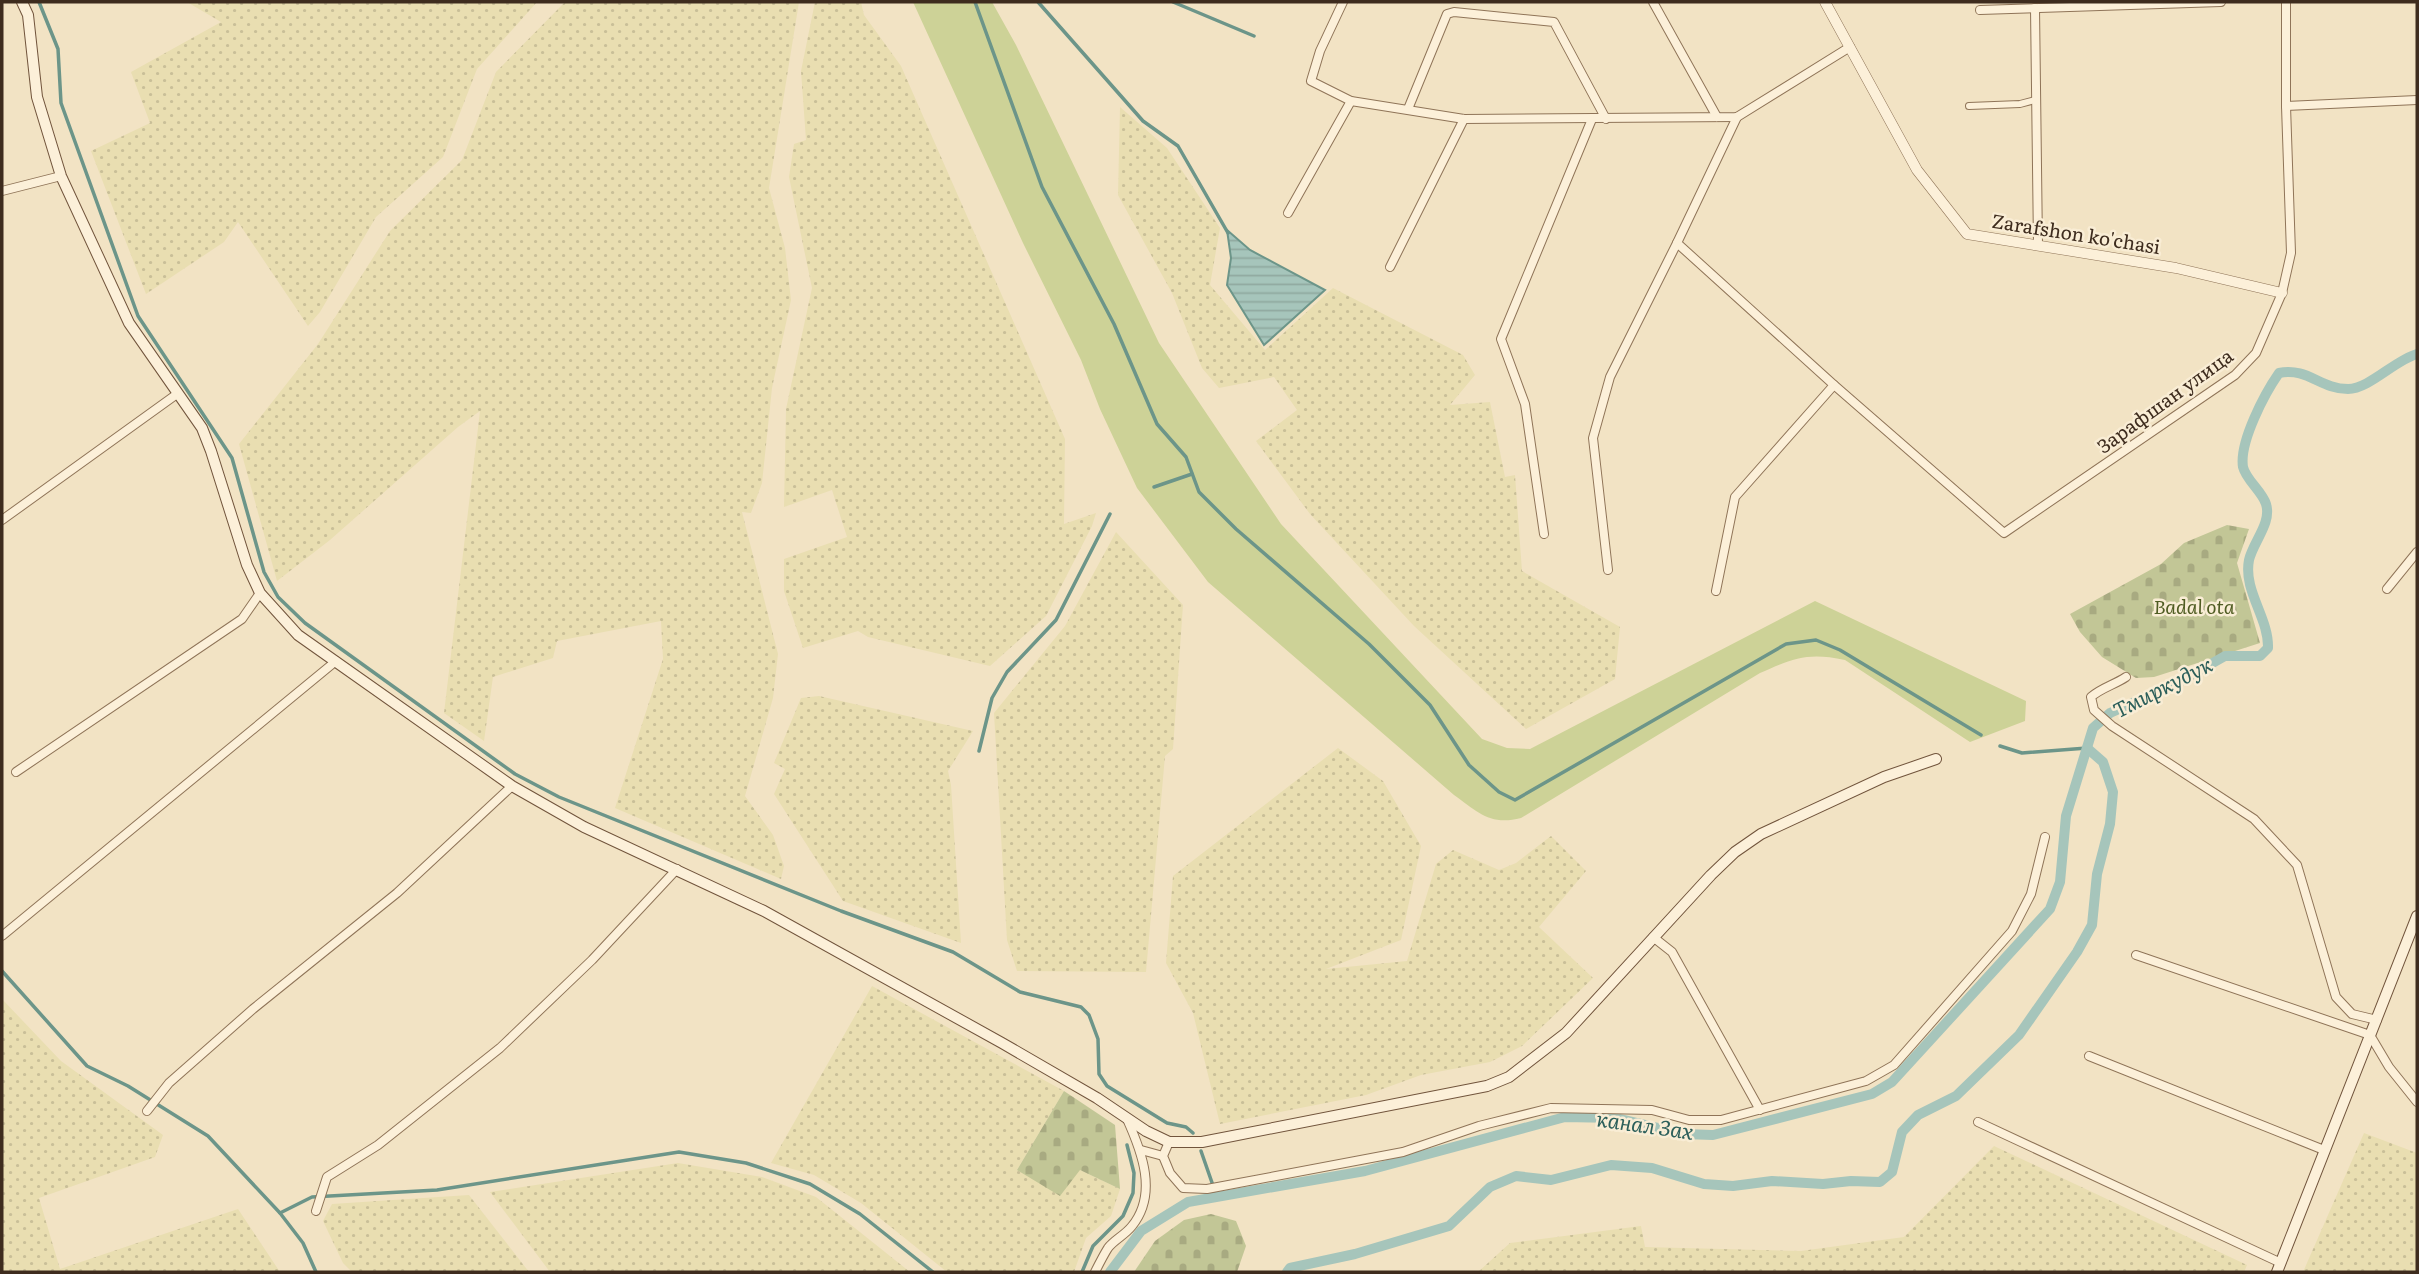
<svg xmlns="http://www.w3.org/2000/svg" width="2419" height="1274" font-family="Literata,serif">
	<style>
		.farmland { fill: url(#farmland-dots) }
		.green { fill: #cdd297 }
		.cemetery { fill: url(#cemetery-stones) }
		.water { fill: url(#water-rules); stroke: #6c9589; stroke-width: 2 }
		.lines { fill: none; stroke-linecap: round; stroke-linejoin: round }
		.stream { stroke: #6c9589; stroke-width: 3.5 }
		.canal { stroke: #a6c5bb; stroke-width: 10 }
		.pedestrian-casing { stroke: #8f7458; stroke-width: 8 }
		.minor-casing { stroke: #8f7458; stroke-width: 10 }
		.tertiary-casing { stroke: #8f7458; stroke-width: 11 }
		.secondary-casing { stroke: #71543c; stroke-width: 12 }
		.pedestrian { stroke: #fcf0d9; stroke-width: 6 }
		.minor { stroke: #fcf0d9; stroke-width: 8 }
		.tertiary { stroke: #fcf0d9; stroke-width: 10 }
		.secondary { stroke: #fcf0d9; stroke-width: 10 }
		.labels { text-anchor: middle; stroke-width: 5; stroke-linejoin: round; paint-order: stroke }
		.street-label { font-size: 19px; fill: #3e2c1e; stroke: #f9edd5 }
		.park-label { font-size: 19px; font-style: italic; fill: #4f5c22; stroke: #f9edd5 }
		.water-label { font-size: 21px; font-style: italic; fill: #2c5f5a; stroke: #f9edd5 }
	</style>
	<defs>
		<pattern id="farmland-dots" width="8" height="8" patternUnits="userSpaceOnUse" patternTransform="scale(1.75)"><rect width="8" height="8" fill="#e9deb1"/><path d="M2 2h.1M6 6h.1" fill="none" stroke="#c9bf98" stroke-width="1.8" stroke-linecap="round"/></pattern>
		<pattern id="cemetery-stones" width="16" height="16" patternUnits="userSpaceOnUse" patternTransform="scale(1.75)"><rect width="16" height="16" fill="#c2c696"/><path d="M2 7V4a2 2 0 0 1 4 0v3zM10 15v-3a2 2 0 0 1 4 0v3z" fill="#a8aa81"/></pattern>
		<pattern id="water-rules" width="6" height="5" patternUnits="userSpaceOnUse" patternTransform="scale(1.75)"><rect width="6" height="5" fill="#a6c5bb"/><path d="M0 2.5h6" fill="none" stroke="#90a9a0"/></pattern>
	</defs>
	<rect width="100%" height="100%" fill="#f2e3c4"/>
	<g class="farmland">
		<polygon points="187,2 537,2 477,69 443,157 376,217 320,312 308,326 238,222 224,242 146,294 91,151 150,123 131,72 221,22"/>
		<polygon points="565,2 799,2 769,188 785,248 791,300 772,388 762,483 751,513 742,512 778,654 773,698 745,796 773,835 784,866 781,879 615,808 663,659 661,621 557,641 553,658 493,677 484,741 444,713 480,411 458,427 330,540 277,581 239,444 318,344 390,231 462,160 496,72"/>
		<polygon points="815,2 861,2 864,15 901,66 1065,439 1064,524 1096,513 1092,526 1046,616 990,666 868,637 858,631 803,648 784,591 784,559 847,537 832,490 784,507 786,409 812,288 789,177 794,144 806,140 801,71"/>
		<polygon points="1120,107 1167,148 1220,228 1210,285 1265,350 1333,288 1463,355 1475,375 1450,405 1490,402 1505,477 1515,475 1522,571 1620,627 1615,679 1526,729 1414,626 1310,514 1256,441 1297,410 1274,377 1219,388 1202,368 1172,293 1118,195"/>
		<polygon points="1116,532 1183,605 1173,749 1165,756 1146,972 1017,971 1007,940 994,713 1065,626"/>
		<polygon points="819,696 973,731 948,771 951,785 961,943 843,901 774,794 785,769 774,763 801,698"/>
		<polygon points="1338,748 1383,781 1421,846 1401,940 1326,969 1407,961 1436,864 1453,850 1499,870 1516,863 1551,836 1586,871 1539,927 1593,978 1522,1046 1490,1062 1421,1075 1366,1095 1220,1124 1193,1013 1166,963 1173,876"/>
		<polygon points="872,986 1064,1091 1017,1170 1080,1170 1120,1189 1111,1216 1086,1238 1074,1272 947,1272 861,1203 814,1175 771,1163"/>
		<polygon points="2,999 61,1061 163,1135 155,1157 39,1198 60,1269 238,1209 280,1272 2,1272"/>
		<polygon points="2364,1133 2417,1153 2417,1272 2303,1272"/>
		<polygon points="1994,1146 2247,1265 2244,1272 1478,1272 1510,1243 1641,1226 1645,1247 1801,1251 1904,1237"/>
		<polygon points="678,1163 762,1177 816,1197 910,1272 550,1272 490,1192"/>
		<polygon points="469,1195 529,1272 352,1272 343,1263 323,1221 332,1204"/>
	</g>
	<path class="green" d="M913,2h79l24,43 143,298 122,181 201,215 25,9 23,1 285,-148 211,100 -1,20 -55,21 -125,-82c-37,-8 -51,-2 -85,13l-239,145c-31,8 -43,-6 -67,-23l-246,-213 -71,-94 -37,-79 -19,-49 -58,-117z"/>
	<g class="cemetery">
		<polygon points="2227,525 2249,529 2237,563 2260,643 2154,677 2136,678 2102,657 2080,632 2070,614 2161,564 2184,543"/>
		<polygon points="1064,1091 1115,1125 1120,1189 1080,1170 1060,1196 1017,1170"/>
		<polygon points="1211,1214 1236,1221 1246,1246 1237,1272 1134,1272 1155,1241 1184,1220"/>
	</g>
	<polygon class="water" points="1227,230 1250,250 1325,290 1264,345 1227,285 1231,258"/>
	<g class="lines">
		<g class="stream">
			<polyline points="39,2 58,49 61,103 138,316 232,458 264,572 278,597 305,623 515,774 559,797 841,911 953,952 1020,992 1081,1007 1089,1015 1098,1039 1099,1074 1107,1086 1167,1123 1186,1127 1193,1133"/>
			<polyline points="975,2 1042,187 1114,324 1157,424 1186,457 1199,492 1236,529 1369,644 1430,705 1469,765 1499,792 1515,800 1786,644 1816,640 1840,650 1981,735"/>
			<polyline points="1038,2 1143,121 1178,146 1228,233"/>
			<polyline points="1173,2 1254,36"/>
			<polyline points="1154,487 1192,474"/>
			<polyline points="2000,746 2022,753 2087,748"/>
			<polyline points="979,751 992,698 1007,672 1056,620 1110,514"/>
			<polyline points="2,971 87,1066 128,1086 208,1136 280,1213 303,1243 316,1272"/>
			<polyline points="1201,1151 1217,1197"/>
			<polyline points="280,1213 312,1197 437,1190 679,1152 746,1163 810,1184 860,1214 933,1272"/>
			<polyline points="1082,1272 1093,1246 1123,1216 1133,1193 1134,1173 1127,1145"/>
		</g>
		<g class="canal">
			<path d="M1110,1272l31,-41 47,-29 177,-31 200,-54 51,1 68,16 29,1 159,-41 20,-12 158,-173 10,-27 6,-66 27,-88 17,-15 69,-31 46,-26h35l8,-8c1,-30 -25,-57 -19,-88 4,-18 23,-37 17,-56 -4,-13 -20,-24 -23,-37 -4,-25 22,-74 36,-94 29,-6 41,16 69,16 21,0 47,-29 69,-35"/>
			<polyline points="1287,1272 1290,1268 1355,1254 1449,1226 1490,1187 1516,1176 1551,1180 1611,1165 1652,1168 1704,1184 1733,1186 1772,1181 1823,1184 1851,1181 1880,1182 1892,1172 1902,1132 1918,1115 1956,1096 2019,1035 2077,952 2092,925 2097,874 2110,824 2113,792 2103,762 2087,748"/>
		</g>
		<g class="pedestrian-casing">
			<polyline id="pedestrian" points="1969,106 2020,104 2035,100"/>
		</g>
		<g class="minor-casing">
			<g id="minor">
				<polyline points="1343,2 1320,51 1311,81 1351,101 1464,119 1737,117 1850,47"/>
				<polyline points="1653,2 1717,117"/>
				<polyline points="2035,8 2038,246"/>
				<polyline points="1980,10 2221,2"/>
				<polyline points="2286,106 2417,100"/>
				<polyline points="1408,109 1447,14 1454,12 1554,22 1606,119"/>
				<polyline points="1737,117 1677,243 1834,385 2004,533 2235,375 2256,353 2282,293 2291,253 2286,106 2286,2"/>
				<polyline points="2,191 61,176"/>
				<polyline points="1288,213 1351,101"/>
				<polyline points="1390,267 1464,119"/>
				<polyline points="2,520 177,394"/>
				<polyline points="1544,534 1525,404 1501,339 1592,119"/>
				<polyline points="1608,570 1593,438 1610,377 1677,243"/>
				<polyline points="2387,589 2417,552"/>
				<polyline points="1716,591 1735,497 1834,385"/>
				<path d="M2126,677c-12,8 -25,11 -35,20l3,13 18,16 142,93 43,46 39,132 16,17 25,6"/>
				<polyline points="16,772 242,619 260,593"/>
				<polyline points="2,936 336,661"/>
				<polyline points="1653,937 1672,952 1760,1110"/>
				<polyline points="2136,955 2370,1035 2389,1067 2417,1102"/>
				<polyline points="2089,1056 2324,1150"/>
				<polyline points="147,1111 169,1083 253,1009 397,893 512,786"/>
				<polyline points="1978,1122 2281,1263"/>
				<polyline points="1169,1142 1163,1156 1170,1173 1183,1188 1207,1189 1403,1152 1479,1126 1551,1108 1652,1110 1689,1120 1721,1120 1866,1081 1894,1065 2012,931 2031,894 2045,837"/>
				<polyline points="1141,1150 1163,1156"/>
				<polyline points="316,1211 327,1177 378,1145 500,1048 592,960 677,869"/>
				<path d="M1095,1272c4,-8 8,-16 13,-24 6,-8 17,-13 24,-22 26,-32 10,-74 -5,-107"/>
			</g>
		</g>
		<g class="tertiary-casing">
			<polyline id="tertiary" points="1825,2 1917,170 1967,234 2176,268 2282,293"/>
		</g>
		<g class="secondary-casing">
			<g id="secondary">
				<polyline points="22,2 28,15 37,97 61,176 129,323 202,428 211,451 247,565 260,593 298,635 512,786 584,827 764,911 1002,1043 1097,1098 1146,1131 1169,1142 1202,1142 1487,1086 1509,1077 1566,1033 1711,875 1735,852 1761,834 1884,777 1936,759"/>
				<polyline points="2277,1272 2417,916"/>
			</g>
		</g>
		<use href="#pedestrian" class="pedestrian"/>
		<use href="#minor" class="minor"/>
		<use href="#tertiary" class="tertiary"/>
		<use href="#secondary" class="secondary"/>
	</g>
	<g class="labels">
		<g class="street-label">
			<text transform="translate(2076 234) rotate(9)" y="7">Zarafshon ko'chasi</text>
			<text transform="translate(2165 401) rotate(-36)" y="7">Зарафшан улица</text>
		</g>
		<g class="park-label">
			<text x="2194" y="614">Badal ota</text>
		</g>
		<g class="water-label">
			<text transform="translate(2163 688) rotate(-27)" y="7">Тмиркудук</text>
			<text transform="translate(1645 1126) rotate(8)" y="7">канал Зах</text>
		</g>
	</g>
	<rect width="2419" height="1274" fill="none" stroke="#3e2c1e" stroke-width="7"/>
</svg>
